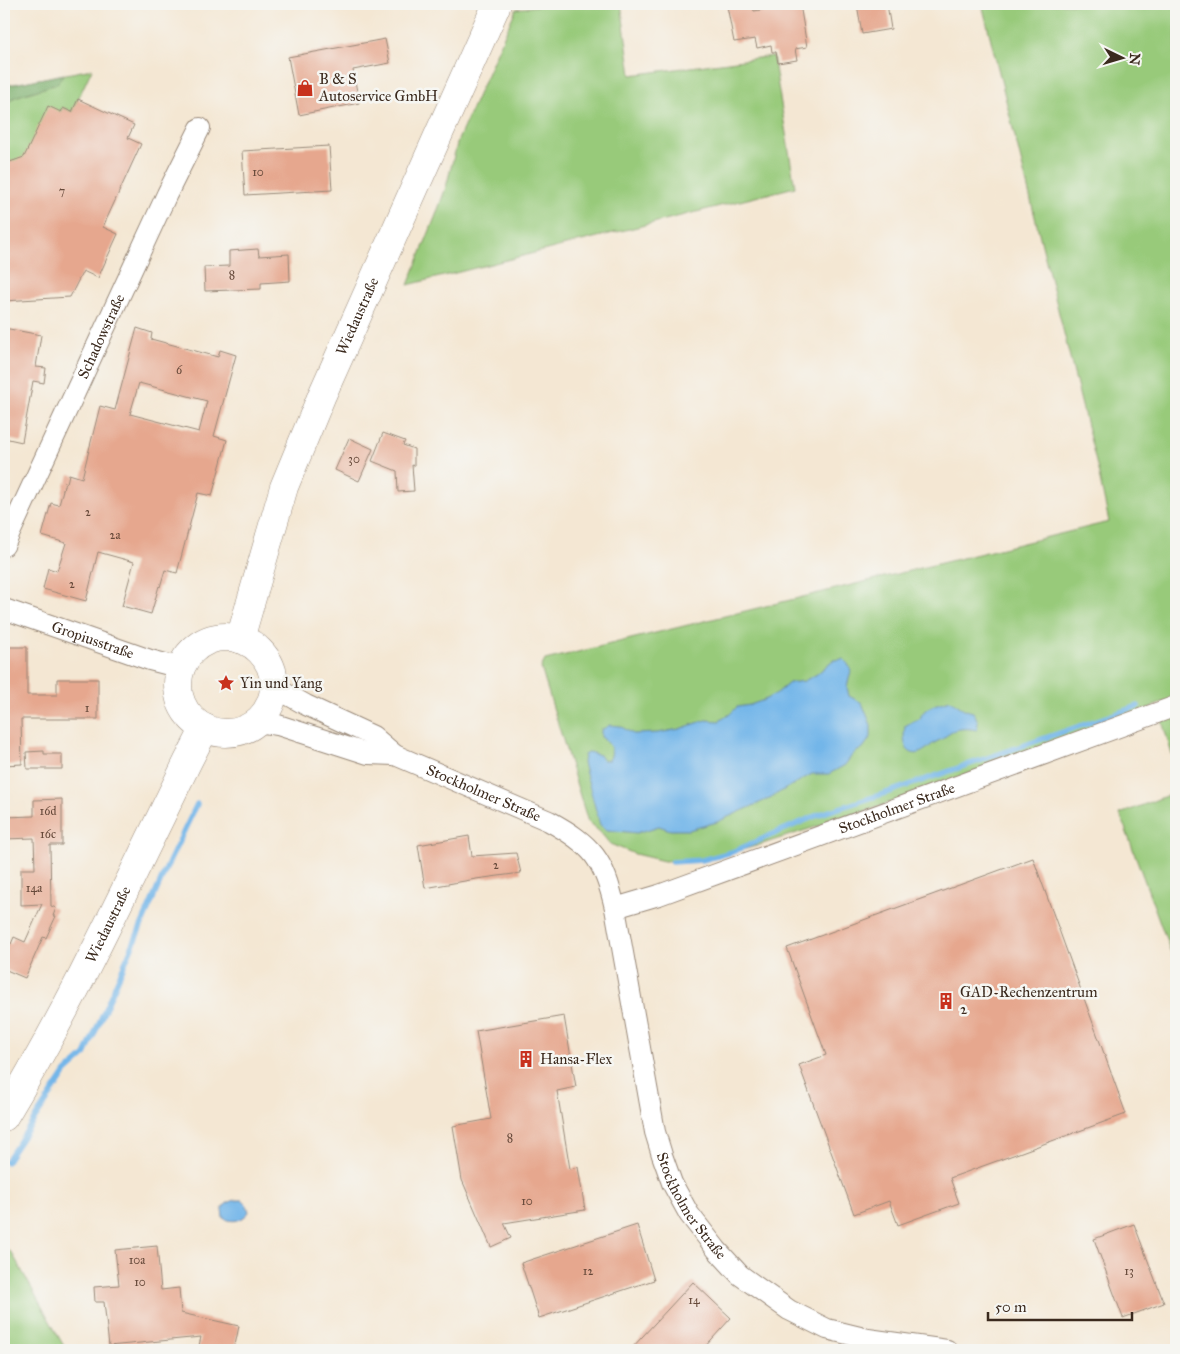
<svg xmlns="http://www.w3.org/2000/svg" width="1180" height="1354" font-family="'IM FELL Great Primer',serif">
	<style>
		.green { fill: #98ca7a; stroke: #6a7a4c }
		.forest { fill: #7aae6a; stroke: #5a6c44 }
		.water { fill: #73b6e9; stroke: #577084 }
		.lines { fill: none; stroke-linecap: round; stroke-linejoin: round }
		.stream { stroke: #73b6e9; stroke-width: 5.5 }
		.building { fill: #e6a78e; fill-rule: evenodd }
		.minor-casing { stroke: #988878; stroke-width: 22 }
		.secondary-casing { stroke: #988878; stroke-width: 29 }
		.minor { stroke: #fff; stroke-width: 20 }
		.secondary { stroke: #fff; stroke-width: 28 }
		.labels { text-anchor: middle; stroke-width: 5; stroke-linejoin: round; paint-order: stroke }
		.number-label { font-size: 12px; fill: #66493a }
		.poi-label { font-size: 15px; fill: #3b2a1e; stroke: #f6f6f2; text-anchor: start }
		.street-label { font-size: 15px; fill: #3b2a1e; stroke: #f6f6f2 }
	</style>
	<rect width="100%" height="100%" fill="#f6f6f2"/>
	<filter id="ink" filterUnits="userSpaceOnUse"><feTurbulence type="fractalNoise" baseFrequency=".02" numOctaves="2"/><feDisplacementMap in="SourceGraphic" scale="10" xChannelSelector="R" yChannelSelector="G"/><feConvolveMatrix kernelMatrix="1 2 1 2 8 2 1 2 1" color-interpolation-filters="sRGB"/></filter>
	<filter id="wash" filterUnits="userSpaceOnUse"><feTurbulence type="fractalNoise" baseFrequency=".0096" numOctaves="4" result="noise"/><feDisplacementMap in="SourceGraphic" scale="20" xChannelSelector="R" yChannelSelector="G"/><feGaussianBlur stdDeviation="1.12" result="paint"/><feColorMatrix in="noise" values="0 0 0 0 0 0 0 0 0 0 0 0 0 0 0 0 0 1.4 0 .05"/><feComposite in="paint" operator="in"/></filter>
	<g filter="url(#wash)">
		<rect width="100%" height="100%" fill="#f4e7d3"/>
		<g class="green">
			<polygon points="550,4 621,4 631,75 773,56 795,187 408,285 436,215 446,187 458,140 516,9"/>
			<polygon points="982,4 1176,4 1176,698 872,809 756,846 717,857 685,861 664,861 635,854 610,844 600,832 588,822 541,668 545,660 1109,522 1097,466"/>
			<polygon points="92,69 72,112 63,108 20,166 8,160 4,164 4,86"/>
			<polygon points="1176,716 1176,768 1162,721"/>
			<polygon points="1176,792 1176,966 1120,814"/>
			<polygon points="4,1247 12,1253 66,1350 4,1350"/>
		</g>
		<polygon class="forest" points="64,74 57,84 15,97 4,106 4,86"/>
		<g class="water">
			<path d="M843,659l5,5 3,7 -4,16 2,9 13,7 9,22v12l-8,11 -10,6 -8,11 -16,9h-17l-46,26 -49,22 -28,8h-19l-11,-4 -22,7 -30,-3 -7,-5 -17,-62 1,-8 5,-3 10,3 4,5h6c6,-9 0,-18 -8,-23v-7l9,-5 10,1 13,8 25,-1 21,-4 27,-9 13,1 11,-7 7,-7 13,-2 14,-5 13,-7 12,-10 15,-2 13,-7 16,-14z"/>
			<path d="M950,700c8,5 13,10 23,12 4,6 6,10 4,18 -9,-2 -19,-2 -27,2 -2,2 -4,4 -6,6 -3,2 -7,3 -10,5 -8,6 -18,17 -27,6 -4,-7 -3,-16 -2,-23l8,-5 7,-2c3,-13 18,-15 30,-19z"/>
			<path d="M235,1200h7l5,5 2,7c-7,9 -16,11 -26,6 -2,-12 1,-14 12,-18z"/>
		</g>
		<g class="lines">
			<g class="stream">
				<polyline points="672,862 702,860 732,852 820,814 886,793 1138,706"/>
				<polyline points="6,1162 66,1072 85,1055 169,862 197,804"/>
			</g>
		</g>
		<g id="blocks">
			<g class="building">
				<polygon points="740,4 752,4 754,11 785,6 784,4 800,4 807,47 795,49 797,60 778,63 776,52 772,52 771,45 757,48 755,39 734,42 727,6"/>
				<polygon points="857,4 887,4 891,29 862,34"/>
				<polygon points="385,39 390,63 353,70 359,103 299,115 288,57"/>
				<polygon points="78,99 134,125 128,138 141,144 103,227 118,234 98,278 83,271 70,297 4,301 4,164 24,157 48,106 61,112 63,108 72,112"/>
				<polygon points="329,146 332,190 245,195 242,151"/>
				<polygon points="258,249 259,256 289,254 290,281 261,283 261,289 205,291 204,267 229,266 229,251"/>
				<polygon points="4,328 41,335 36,367 46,368 44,383 33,381 22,442 4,438"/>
				<path d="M137,328l15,5 -1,6 67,18 2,-7 16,5 -22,81 13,4 -15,56 -14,-3 -21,80 -12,-3 -5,17 -1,-1 -8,28 -29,-8 12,-44 -36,-10 -12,49 -43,-12 5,-21 9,3 9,-28 -24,-7 9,-33 8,2 6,-23 2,1 2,-9 13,4 18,-72 15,4zM139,383l68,18 -8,31 -69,-18z"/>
				<polygon points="383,433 405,441 403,445 414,449 414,466 412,465 414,491 398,492 397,471 372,461"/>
				<polygon points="349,438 373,449 359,481 335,470"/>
				<polygon points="4,647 27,647 27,695 57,695 57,679 98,679 98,719 21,719 22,764 4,765"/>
				<polygon points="44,751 44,754 62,754 62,769 27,769 26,752"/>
				<polygon points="62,799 62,845 50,845 51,906 56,908 53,916 56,916 46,938 43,937 25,978 4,969 4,941 11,944 14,937 25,942 42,904 21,905 21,869 35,869 34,838 4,839 4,817 34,816 34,800"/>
				<polygon points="469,836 472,856 516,853 521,873 476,879 425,888 418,845"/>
				<polygon points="1033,858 1126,1114 950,1178 959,1203 898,1225 889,1201 854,1214 799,1065 826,1055 787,948"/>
				<polygon points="564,1016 576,1087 557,1091 570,1169 578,1167 585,1210 504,1223 511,1238 491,1247 462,1180 453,1126 491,1119 476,1031"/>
				<polygon points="1134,1224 1164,1303 1123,1318 1094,1239"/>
				<polygon points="637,1225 654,1280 539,1318 521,1263"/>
				<polygon points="157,1246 161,1290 179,1288 181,1313 239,1326 234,1350 198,1350 201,1337 109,1346 104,1302 95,1302 94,1287 119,1285 115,1250"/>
				<polygon points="693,1282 731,1318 702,1350 630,1350"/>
			</g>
		</g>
	</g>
	<g filter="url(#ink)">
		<use href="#blocks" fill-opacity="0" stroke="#988878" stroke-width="1"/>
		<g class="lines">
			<g class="minor-casing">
				<g id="minor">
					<path id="s1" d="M4,546l163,-352 33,-66"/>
					<path id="s2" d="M4,609l146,51 31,8"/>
					<path id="s3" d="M274,687l32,18 67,31 22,19 154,66c44,24 55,39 66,87l40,224 7,23 10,28 17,31 28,36 23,25 49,35 38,19 41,10 79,11"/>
					<polyline points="257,722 278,725 368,754 395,755"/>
					<path id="s4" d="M615,908l44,-13 517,-189"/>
				</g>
			</g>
			<g class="secondary-casing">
				<g id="secondary">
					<circle cx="226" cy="685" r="48"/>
					<path id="s5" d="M240,639l44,-152 38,-92 175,-391"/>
					<path id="s6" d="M4,1117c69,-114 125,-236 184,-356l17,-33"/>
				</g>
			</g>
			<use href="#minor" class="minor"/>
			<use href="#secondary" class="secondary"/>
		</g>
	</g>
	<defs>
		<g id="shop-bare" transform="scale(1.35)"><path d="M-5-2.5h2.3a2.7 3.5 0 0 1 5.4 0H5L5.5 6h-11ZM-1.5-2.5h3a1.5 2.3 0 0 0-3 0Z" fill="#c8321e" stroke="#f6f6f2" stroke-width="2.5" paint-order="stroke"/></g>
		<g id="sight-bare" transform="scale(1.35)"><path d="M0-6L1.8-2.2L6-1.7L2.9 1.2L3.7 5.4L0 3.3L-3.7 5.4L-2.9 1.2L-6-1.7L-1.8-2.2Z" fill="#c8321e" stroke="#f6f6f2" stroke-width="2.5" paint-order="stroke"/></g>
		<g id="building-bare" transform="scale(1.35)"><path d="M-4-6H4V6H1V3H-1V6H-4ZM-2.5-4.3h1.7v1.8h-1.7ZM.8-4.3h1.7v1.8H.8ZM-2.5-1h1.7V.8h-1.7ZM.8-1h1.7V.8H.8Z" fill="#c8321e" stroke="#f6f6f2" stroke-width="2.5" paint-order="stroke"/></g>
	</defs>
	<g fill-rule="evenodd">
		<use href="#shop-bare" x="305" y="88"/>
		<use href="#sight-bare" x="226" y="683"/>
		<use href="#building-bare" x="946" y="1001"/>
		<use href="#building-bare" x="526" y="1059"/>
	</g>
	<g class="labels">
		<g class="number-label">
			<text x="258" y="176">10</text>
			<text x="62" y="195">7</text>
			<text x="232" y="279">8</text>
			<text x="179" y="374">6</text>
			<text x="354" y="463">30</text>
			<text x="88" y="516">2</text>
			<text x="115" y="539">2a</text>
			<text x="72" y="588">2</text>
			<text x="87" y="712">1</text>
			<text x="48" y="815">16d</text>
			<text x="48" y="838">16c</text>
			<text x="496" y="869">2</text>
			<text x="34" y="892">14a</text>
			<text x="510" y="1142">8</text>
			<text x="527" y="1205">10</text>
			<text x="137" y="1264">10a</text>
			<text x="588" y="1275">12</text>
			<text x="1129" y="1275">13</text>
			<text x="140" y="1286">10</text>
			<text x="694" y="1304">14</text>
		</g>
		<g class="poi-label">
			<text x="319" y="84">B &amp; S<tspan x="319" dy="17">Autoservice GmbH</tspan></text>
			<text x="240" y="688">Yin und Yang</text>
			<text x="960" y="997">GAD-Rechenzentrum<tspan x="960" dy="17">2</tspan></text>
			<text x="540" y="1064">Hansa-Flex</text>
		</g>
		<g class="street-label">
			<text dy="5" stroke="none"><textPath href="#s5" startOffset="344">Wiedaustraße</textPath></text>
			<text dy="5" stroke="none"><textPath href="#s1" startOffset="231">Schadowstraße</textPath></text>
			<text dy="5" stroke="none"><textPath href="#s2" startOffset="94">Gropiusstraße</textPath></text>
			<text dy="5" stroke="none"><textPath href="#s3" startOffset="236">Stockholmer Straße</textPath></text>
			<text dy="5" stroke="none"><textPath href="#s4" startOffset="299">Stockholmer Straße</textPath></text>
			<text dy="5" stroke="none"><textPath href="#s6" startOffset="219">Wiedaustraße</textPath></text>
			<text dy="5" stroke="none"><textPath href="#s3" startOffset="732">Stockholmer Straße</textPath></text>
		</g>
	</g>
	<rect width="1180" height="1354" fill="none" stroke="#f6f6f2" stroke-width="20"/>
	<g transform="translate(1122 58) rotate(95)" stroke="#f6f6f2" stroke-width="4" paint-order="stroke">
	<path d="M0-4L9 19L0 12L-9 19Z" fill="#3b2a1e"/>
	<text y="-8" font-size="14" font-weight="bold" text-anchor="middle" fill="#3b2a1e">N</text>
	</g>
	<path d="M988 1312v8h144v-8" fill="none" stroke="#3b2a1e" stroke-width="2.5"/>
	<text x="995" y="1312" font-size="15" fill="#3b2a1e" stroke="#f6f6f2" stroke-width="4" paint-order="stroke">50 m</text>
</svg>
